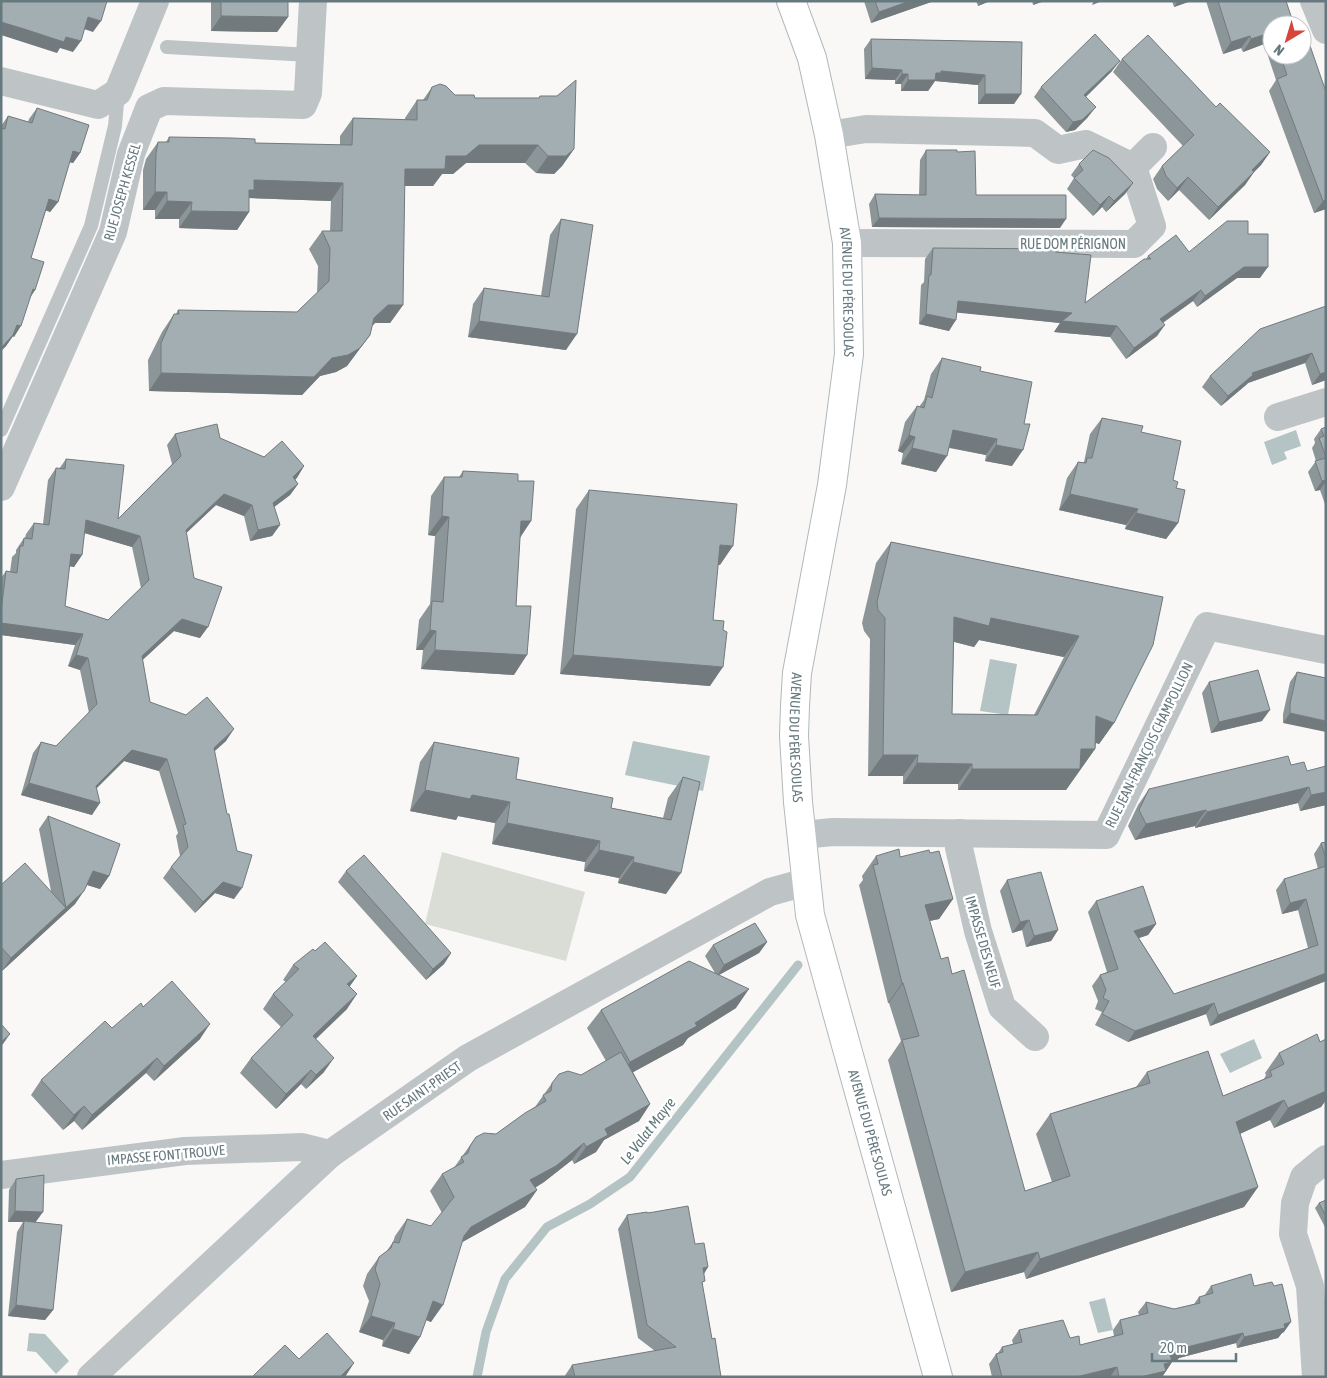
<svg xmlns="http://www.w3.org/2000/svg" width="1327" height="1378" font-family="'Asap Condensed',sans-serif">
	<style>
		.green { fill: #daddd6 }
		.water { fill: #b4c3c4 }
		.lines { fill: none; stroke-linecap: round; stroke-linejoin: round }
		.stream { stroke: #b4c3c4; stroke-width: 9 }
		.secondary-casing { stroke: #b1b8bb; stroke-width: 30 }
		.service { stroke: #bec4c6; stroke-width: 14 }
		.minor { stroke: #bec4c6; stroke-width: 28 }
		.secondary { stroke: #fff; stroke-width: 28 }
		.wall { fill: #8c9699; fill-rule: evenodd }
		.shaded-wall { fill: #727a7d }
		.building { fill: #a3aeb2; stroke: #727a7d; fill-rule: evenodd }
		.labels { text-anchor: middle; stroke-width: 5; stroke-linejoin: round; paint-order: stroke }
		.street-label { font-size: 14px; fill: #66797f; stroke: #fff }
		.water-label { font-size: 15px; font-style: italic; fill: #617779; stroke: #fff }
	</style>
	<rect width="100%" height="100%" fill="#f9f8f7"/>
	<polygon class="green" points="442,852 585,892 566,961 425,924"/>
	<g class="water">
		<polygon points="1296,430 1301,446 1284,452 1287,459 1272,465 1264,442"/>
		<polygon points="990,659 1017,664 1008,715 980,711"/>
		<polygon points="633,741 710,756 703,791 625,775"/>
		<polygon points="1254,1039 1262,1058 1230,1073 1220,1054"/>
		<polygon points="1105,1298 1113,1330 1098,1333 1089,1302"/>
		<polygon points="29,1333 45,1334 69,1361 56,1374 36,1352 27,1351"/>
	</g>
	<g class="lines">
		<polyline class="stream" points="477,1377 486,1332 505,1279 547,1227 590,1204 630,1177 798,965"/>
		<g class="secondary-casing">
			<g id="secondary">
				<path id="s1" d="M791,1l21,57 17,77 18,108 2,111 -17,131 -35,188 -2,33 -1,30 4,66 12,113 128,462"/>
			</g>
		</g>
		<g class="service">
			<polyline points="167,47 310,55"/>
			<polyline points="1,430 91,226 115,126 118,92"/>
		</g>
		<g class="minor">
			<polyline points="1314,1 1326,30"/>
			<polyline points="1,81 98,105 118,92 155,1"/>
			<polyline points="829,135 866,129 1035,133 1058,150 1086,144 1133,167 1152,226 1134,244 847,243"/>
			<polyline points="1133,167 1153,147"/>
			<polyline points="1278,417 1326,402"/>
			<polyline points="1,487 113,232 131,154 149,108 164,101 303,105 308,93 313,1"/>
			<polyline points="960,833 959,848 978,931 1002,1007 1035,1037"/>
			<polyline points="802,835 833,832 1106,835 1207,626 1326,650"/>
			<polyline points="1,1175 185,1151 302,1147 330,1154"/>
			<polyline points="91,1377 330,1154 468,1058 770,892 806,882"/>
			<polyline points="1316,1377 1310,1286 1293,1234 1295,1203 1304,1177 1326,1159"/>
		</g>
		<use href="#secondary" class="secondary"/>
	</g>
	<g class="wall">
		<polygon points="211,1 288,1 288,17 277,32 211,31"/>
		<polygon points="864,1 934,1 871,23"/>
		<polygon points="976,1 990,1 978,6"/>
		<polygon points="1032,1 1044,1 1033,5"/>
		<polygon points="1172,1 1191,1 1174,7"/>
		<polygon points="1206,1 1286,1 1272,25 1272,55 1302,55 1326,92 1326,209 1314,213 1269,91 1276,80 1264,44 1243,52 1241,48 1223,54"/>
		<polygon points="871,39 1022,42 1014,104 978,104 978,85 935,81 928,91 901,91 901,84 895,84 895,80 865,79 864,49"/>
		<polygon points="1122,59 1216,107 1270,152 1261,165 1254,172 1245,185 1209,220 1179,190 1168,201 1157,189 1153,179 1162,166 1183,146 1113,72"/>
		<polygon points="1112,71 1086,97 1088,117 1075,130 1066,132 1034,97 1041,87"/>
		<polygon points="432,87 455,95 475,98 539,98 540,96 574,149 562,166 554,174 536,173 525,163 466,163 453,174 442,174 433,186 404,186 403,305 390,323 375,323 372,326 370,335 347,366 336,372 320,376 302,395 149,391 148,360 162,332 174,314 176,314 178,310 297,312 317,293 318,266 309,249 322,231 330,231 331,201 249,198 249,212 237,230 179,228 179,219 155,219 155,210 143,210 143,170 146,159 158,142 166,142 169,137 255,143 340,145 340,136 353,118 405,120 405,118 417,100 423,100"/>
		<polygon points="37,108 80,153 73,163 69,162 58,202 50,212 46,210 31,258 35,290 30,298 14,337 13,336 6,346 1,351 1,126 8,116 28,122 29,119"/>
		<polygon points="926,150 957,152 976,195 1060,228 872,227 869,204 875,194 919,195 920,160"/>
		<polygon points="1079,164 1133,183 1125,194 1106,212 1102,207 1093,216 1067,189 1074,178 1071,175"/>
		<polygon points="561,219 566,350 468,337 473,304 484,288 541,296 550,235"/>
		<polygon points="1248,234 1260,278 1237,278 1197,307 1193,301 1163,323 1157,336 1126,359 1110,337 1054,332 1060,323 957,312 949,331 919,324 921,285 924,282 925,259 933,248 1056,252 1085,303 1146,259 1148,256 1189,252"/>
		<polygon points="1326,306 1326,380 1312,385 1305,363 1248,383 1246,385 1221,406 1202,387 1210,376"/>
		<polygon points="942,358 980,371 1012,466 985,461 986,455 949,448 936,472 901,464 903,453 898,451 905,422 917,406 919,407 924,400 931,374"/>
		<polygon points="1102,418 1141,432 1173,480 1176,488 1178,523 1166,539 1125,529 1126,525 1059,510 1067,478 1078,462 1083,463 1084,462 1090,434"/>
		<polygon points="1326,427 1326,507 1320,490 1315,491 1308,472 1316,461 1312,448 1315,443 1314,439 1321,429"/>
		<path d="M175,434l45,4 44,19 40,9 -9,13 3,5 -8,11 -16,12 6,18 -8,11 -22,5 -6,-25 -28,-11 -30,28 14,105 -26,-7 -32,29 8,42 76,39 -12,10 20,148 -19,-6 -20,20 -32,-35 8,-11 9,-11 -4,-20 2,-3 -19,-62 -35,-10 -28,27 -4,27 -71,-20 12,-42 8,-11 15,4 33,-33 -9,-43 -12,-4 7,-21 -74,-10v-57l5,-7 4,1 2,-15 4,-4v-3l8,-12h1l1,-4 8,-11 9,1 5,-44 8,-12 3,1 7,-10 52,60 54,-55 -5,-19zM84,533l48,14 9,41 -33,32 -43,-14 4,-40 5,1 8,-12z"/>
		<polygon points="463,471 518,481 531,521 520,538 516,606 514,675 421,669 423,650 416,650 419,620 430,604 435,536 428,535 431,496 444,477 459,477"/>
		<polygon points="589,490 720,565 718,565 713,620 710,686 560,674 576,509"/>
		<path d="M891,542l272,55 -49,126 -15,21 -3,-1 -1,6 -29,41h-108v-6h-55v-8h-35l2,-137 -6,-8 -2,-8 14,-60zM979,640l85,17 -30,58 -82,-1 2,-72 20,5z"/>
		<polygon points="1297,672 1326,678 1283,723 1283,714 1290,682"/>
		<polygon points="1209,682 1262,721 1211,733 1202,693"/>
		<polygon points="434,742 516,779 611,808 663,818 668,798 683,777 666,894 618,883 619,878 584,871 585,862 492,844 495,823 458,816 456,820 410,811 420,762"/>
		<polygon points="1291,765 1307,771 1326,805 1300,811 1298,803 1195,828 1195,826 1135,840 1128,826 1138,805 1149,789"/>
		<polygon points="48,816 109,876 100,889 87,885 75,904 2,971 1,970 1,885 51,891 39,829"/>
		<polygon points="1326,842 1326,981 1210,1026 1206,1014 1128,1042 1095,1025 1102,1012 1095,1009 1098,1001 1092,986 1100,975 1107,972 1088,912 1096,901 1156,924 1148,935 1139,938 1174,994 1308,948 1298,910 1282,914 1276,890 1284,879 1318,869 1314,854 1321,843"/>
		<polygon points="930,853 953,899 939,919 929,921 941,959 952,974 1025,1191 1052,1182 1036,1134 1050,1114 1136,1087 1147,1072 1223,1096 1264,1079 1266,1075 1265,1073 1279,1053 1320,1042 1326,1039 1326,1100 1321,1107 1274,1128 1270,1120 1240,1134 1258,1187 1244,1207 1026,1279 1024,1272 951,1292 888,1060 901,1041 889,1003 888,1003 859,885 863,880 862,876 876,856 900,857"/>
		<polygon points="346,871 451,953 444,964 426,980 338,882"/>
		<polygon points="1007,880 1058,930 1051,941 1026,947 1022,930 1012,933 1000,891"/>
		<polygon points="767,942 759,953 719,975 736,1008 688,1038 683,1045 633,1072 650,1104 639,1121 604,1140 596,1152 574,1164 572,1160 544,1182 535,1188 537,1190 525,1207 462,1242 431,1322 426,1320 420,1337 409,1354 382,1346 383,1340 359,1332 369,1301 363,1286 367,1274 379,1257 386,1252 393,1242 395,1236 407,1219 431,1226 442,1213 430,1191 442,1174 453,1169 476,1137 496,1134 535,1107 552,1083 581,1075 606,1061 587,1028 601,1010 715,973 705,956 713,945"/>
		<polygon points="293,965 357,976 350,986 347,1009 316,1039 324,1072 306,1089 301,1084 276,1109 240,1073 251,1058 281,1027 263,1009 273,994 286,982 283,980"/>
		<polygon points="143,1007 200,1039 154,1081 146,1073 82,1130 74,1121 63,1130 31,1095 41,1080 112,1028"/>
		<polygon points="16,1179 35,1222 53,1310 45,1320 8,1316 17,1232 23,1222 8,1222 9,1190"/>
		<polygon points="1326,1200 1326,1229 1315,1208 1319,1203"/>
		<polygon points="647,1213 695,1244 708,1267 704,1274 702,1285 712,1339 721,1377 564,1377 572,1365 655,1351 638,1338 618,1229 627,1215"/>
		<polygon points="1211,1286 1254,1286 1284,1332 1282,1333 1278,1338 1237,1348 1236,1343 1179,1358 1177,1360 1172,1362 1162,1377 992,1377 989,1364 996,1354 998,1353 1002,1347 1013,1344 1012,1340 1019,1330 1070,1338 1080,1345 1114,1337 1113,1330 1120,1320 1139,1315 1138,1312 1146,1302 1174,1309 1194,1304 1199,1297 1204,1296"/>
	</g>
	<g class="shaded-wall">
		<polygon points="910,1 934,1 871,23 879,12"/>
		<polygon points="981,1 990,1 978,6"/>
		<polygon points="1036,1 1044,1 1033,5"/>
		<polygon points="1094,1 1102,1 1092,5"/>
		<polygon points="1178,1 1191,1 1174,7"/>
		<polygon points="221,16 288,17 277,32 211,31"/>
		<polygon points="88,17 101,21 93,32 81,28"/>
		<polygon points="1,22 66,37 81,41 73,52 60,48 57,53 1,35"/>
		<polygon points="1272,32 1264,44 1243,52 1251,39"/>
		<polygon points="1250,36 1241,48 1223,54 1231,42"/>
		<polygon points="1120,61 1112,71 1077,105 1084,95"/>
		<polygon points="872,68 902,70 895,80 865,79"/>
		<polygon points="941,71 985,75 978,85 935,81 928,91 901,91 908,80 936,73"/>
		<polygon points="902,74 908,74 901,84 895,84"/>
		<polygon points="985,94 1021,94 1014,104 978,104"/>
		<polygon points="1096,107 1088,117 1075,130 1066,132 1073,122"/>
		<polygon points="479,145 538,145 525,163 466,163 453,174 442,174 433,186 392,186 405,169"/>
		<polygon points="574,149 562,166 554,174 536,173 548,156"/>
		<polygon points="73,151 80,153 73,163 66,161"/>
		<polygon points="1270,152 1261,165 1243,183 1252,170"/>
		<polygon points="1254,172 1245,185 1209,220 1218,207"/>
		<polygon points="1188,177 1179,190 1168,201 1177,188"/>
		<polygon points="254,180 343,183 331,201 248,198 241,208"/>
		<polygon points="1133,183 1125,194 1106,212 1114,201"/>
		<polygon points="155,192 167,192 155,210 143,210"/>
		<polygon points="1109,196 1102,207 1093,216 1100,205"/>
		<polygon points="49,199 58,202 50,212 42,209"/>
		<polygon points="1326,200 1326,209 1314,213 1323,201"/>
		<polygon points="167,201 192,202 179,219 155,219"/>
		<polygon points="191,211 249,212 237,230 179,228"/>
		<polygon points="879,218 1066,219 1060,228 872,227"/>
		<polygon points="1244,267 1268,267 1260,278 1237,278 1197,307 1205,296"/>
		<polygon points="33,289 35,290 28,300"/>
		<polygon points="1201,290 1193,301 1152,330 1160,319"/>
		<polygon points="958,301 1072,313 1117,326 1110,337 1054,332 1060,323 951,312"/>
		<polygon points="388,305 403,305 390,323 375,323 362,336 374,318"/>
		<polygon points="926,314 956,320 949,331 919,324"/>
		<polygon points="479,321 577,334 566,350 468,337"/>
		<polygon points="17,325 21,326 14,337 13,336 6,346 1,351 1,348"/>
		<polygon points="1165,325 1157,336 1126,359 1134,348"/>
		<polygon points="370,335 347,366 336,372 320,376 302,395 149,391 161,373"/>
		<polygon points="1312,353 1305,363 1248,383 1246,385 1221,406 1228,396 1252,373"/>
		<polygon points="1326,372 1326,380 1312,385 1320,374"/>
		<polygon points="953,430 997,439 986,455 942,446"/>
		<polygon points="909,435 915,437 903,453 898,451"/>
		<polygon points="996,445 1023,450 1012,466 985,461"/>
		<polygon points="912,448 947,456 936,472 901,464"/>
		<polygon points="304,466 297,478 285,489 293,477"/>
		<polygon points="1326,480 1326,481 1320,490 1315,491 1322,481"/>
		<polygon points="298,484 290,495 265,514 273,503"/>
		<polygon points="224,494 252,505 244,516 216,505 178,541 186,530"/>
		<polygon points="1070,494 1138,509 1126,525 1059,510"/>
		<polygon points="1136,513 1178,523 1166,539 1125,529"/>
		<polygon points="442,516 449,517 435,536 428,535"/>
		<polygon points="86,520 140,536 132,547 78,531"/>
		<polygon points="521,521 531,521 518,540"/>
		<polygon points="280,525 272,536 250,541 258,530"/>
		<polygon points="720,545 733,546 720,565 706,564"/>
		<polygon points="71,554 82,555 74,567 63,565"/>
		<polygon points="954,617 991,618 1079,636 1064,657 979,640 974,647 940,638"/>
		<polygon points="182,619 208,627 200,638 174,631 134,668 142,656"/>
		<polygon points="1,623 83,634 75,645 1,635"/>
		<polygon points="430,630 436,631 423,650 416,650"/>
		<polygon points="435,650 527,655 514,675 421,669"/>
		<polygon points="76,655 88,658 80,670 68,666"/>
		<polygon points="573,655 723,667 710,686 560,674"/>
		<polygon points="1270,710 1262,721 1211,733 1219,722"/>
		<polygon points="1290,713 1326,721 1326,732 1283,723"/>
		<polygon points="1096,716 1114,723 1099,744 1081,737"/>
		<polygon points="234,729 226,741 206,759 214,748"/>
		<polygon points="1081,749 1095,749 1066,790 958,790 972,769"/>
		<polygon points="132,750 167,759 159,771 124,761 88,797 96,786"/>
		<polygon points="883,755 918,755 903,776 868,776"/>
		<polygon points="917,763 972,764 958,784 903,784"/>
		<polygon points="29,783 100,803 92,815 21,795"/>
		<polygon points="1309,787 1298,803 1195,828 1207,812"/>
		<polygon points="425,790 472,795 510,802 495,823 458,816 456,820 410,811"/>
		<polygon points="1326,792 1326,805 1300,811 1311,795"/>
		<polygon points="1206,810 1195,826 1135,840 1146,824"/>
		<polygon points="507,823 600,841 585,862 492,844"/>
		<polygon points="599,850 634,857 619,878 584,871"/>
		<polygon points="633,862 681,873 666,894 618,883"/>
		<polygon points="93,871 109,876 100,889 84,884"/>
		<polygon points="223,882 242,888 234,899 215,893 195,913 203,902"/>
		<polygon points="84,891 75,904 2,971 11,958"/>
		<polygon points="953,899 939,919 911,925 925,905"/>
		<polygon points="1306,899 1298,910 1282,914 1290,903"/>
		<polygon points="1029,920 1022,930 1012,933 1020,922"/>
		<polygon points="1156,924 1148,935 1127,942 1134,931"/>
		<polygon points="1058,930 1051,941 1026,947 1034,936"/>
		<polygon points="767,942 759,953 717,976 724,965"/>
		<polygon points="451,953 444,964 426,980 433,969"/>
		<polygon points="1326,973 1326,981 1210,1026 1218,1015"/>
		<polygon points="357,976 347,990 347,984"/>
		<polygon points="902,983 903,983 889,1003 888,1003"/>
		<polygon points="749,989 736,1008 688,1038 683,1045 617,1081 630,1062 695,1023"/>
		<polygon points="357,994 347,1009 303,1051 313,1036"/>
		<polygon points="1214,1003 1206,1014 1128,1042 1135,1031"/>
		<polygon points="210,1024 200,1039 154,1081 164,1066"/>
		<polygon points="10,1034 3,1044 1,1046 1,1042"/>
		<polygon points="157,1058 146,1073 82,1130 92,1115"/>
		<polygon points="334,1058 324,1072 306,1089 316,1075"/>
		<polygon points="311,1070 301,1084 276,1109 286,1094"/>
		<polygon points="1326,1091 1326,1100 1321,1107 1274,1128 1288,1108"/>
		<polygon points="1284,1100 1270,1120 1222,1142 1236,1122"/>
		<polygon points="650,1104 639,1121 604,1140 596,1152 574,1164 586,1147 605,1129"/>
		<polygon points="84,1106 74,1121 63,1130 74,1115"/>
		<polygon points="584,1143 572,1160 544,1182 519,1197 530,1180"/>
		<polygon points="1258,1187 1244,1207 1026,1279 1040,1259"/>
		<polygon points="537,1190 525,1207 459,1244 471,1227"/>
		<polygon points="15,1211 43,1212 35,1223 24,1221 23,1222 8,1222"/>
		<polygon points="1038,1252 1024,1272 951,1292 965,1272"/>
		<polygon points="708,1267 699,1281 703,1268"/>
		<polygon points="433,1301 443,1305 431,1322 421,1318"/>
		<polygon points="16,1305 53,1310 45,1320 8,1316"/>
		<polygon points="371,1316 395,1323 383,1340 359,1332"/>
		<polygon points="1291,1322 1284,1332 1282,1333 1278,1338 1237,1348 1244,1337 1284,1324"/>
		<polygon points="393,1329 420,1337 409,1354 382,1346"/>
		<polygon points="1243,1333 1236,1343 1179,1358 1177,1360 1163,1364 1170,1354 1183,1348"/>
		<polygon points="1172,1362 1162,1377 1140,1377 1164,1364"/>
		<polygon points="354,1363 345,1377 340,1377"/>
		<polygon points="1117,1367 1110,1377 1076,1377"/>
	</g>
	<g class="building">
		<polygon points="1,1 107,1 101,21 88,17 81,41 66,37 64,42 24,29 1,22"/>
		<polygon points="221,1 288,1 288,17 221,16"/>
		<polygon points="875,1 910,1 879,12"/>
		<polygon points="1218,1 1286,1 1294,25 1272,25 1272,32 1251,39 1250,36 1231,42"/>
		<polygon points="1095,34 1120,61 1084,95 1096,107 1082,120 1073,122 1041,87"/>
		<polygon points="1148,35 1216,107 1220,103 1270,152 1252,170 1254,172 1218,207 1188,177 1177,188 1166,176 1162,166 1194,135 1122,59"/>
		<polygon points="1307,37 1326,92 1326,200 1323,201 1277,79 1287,75 1280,55 1302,55 1302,39"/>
		<polygon points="871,39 1022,42 1021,94 985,94 985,75 941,71 941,73 936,73 935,80 908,80 908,74 902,74 902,70 872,68"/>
		<polygon points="576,80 574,149 566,156 548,156 538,145 479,145 466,156 446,156 445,169 405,169 403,305 388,305 374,318 370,335 360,348 348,355 332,358 314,377 161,373 161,343 174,314 179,314 178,310 297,312 329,281 330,248 322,231 342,231 343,183 254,180 254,190 249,190 249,212 191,211 192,202 167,201 167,192 155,192 156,153 158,142 169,142 169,137 232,138 255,139 255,143 352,145 353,118 417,120 417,100 427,100 432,87 440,84 446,86 455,95 474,95 475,98 539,98 540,96 557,96"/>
		<polygon points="37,108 89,125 80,153 73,151 58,202 49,199 31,258 44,262 35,290 33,289 21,326 17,325 13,335 1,348 1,128 5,129 8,116 32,123"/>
		<polygon points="926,150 957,150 957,152 975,151 976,195 1066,195 1066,219 879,218 875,194 926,195"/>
		<polygon points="1093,150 1109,158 1133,183 1114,201 1109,196 1100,205 1074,178 1083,170 1079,164"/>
		<polygon points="561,219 593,225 577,334 479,321 484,288 549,297"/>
		<polygon points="1227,221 1248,221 1248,234 1268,234 1268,267 1244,267 1205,296 1201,290 1160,319 1165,325 1134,348 1117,326 1062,321 1072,313 958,301 956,320 926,314 929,275 931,275 933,248 1059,249 1055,252 1091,255 1085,303 1144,259 1151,259 1148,256 1176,235 1189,252"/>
		<polygon points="1326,306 1326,372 1320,374 1312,353 1252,373 1253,375 1228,396 1210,376 1260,329"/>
		<polygon points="942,358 981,367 980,371 1032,382 1024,424 1030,424 1023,450 996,445 997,439 953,430 947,456 912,448 915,437 909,435 917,406 924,408 927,396 932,398"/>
		<polygon points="1102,418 1143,426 1141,432 1181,441 1173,480 1178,482 1176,488 1185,490 1178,523 1136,513 1138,509 1070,494 1078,462 1086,463 1087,458 1092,458"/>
		<path d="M217,424l3,14 44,19 18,-16 22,25 -11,11 5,7 -25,19 7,22 -22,5 -6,-25 -28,-11 -38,36 8,48 28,9 -14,40 -26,-8 -40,37 8,46 36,13 21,-18 27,32 -20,19 13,66h2l8,37 15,4 -10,33 -19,-6 -20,20 -32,-35 17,-20 -5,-22 3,-1 -19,-65 -35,-9 -36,36 4,17 -71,-20 12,-41 15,4 41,-42 -9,-46 -12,-3 7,-21 -82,-11v-12l5,-40 11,2 3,-27h3l1,-8 8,1 2,-16 15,2 7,-57 9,1 1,-10 58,6 -6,54 63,-63 -6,-22zM86,520l54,16 9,44 -41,40 -43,-14 6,-52 11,1z"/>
		<polygon points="1326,427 1326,457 1319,438 1324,436 1321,429"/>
		<polygon points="1326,458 1326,480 1322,481 1315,461"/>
		<polygon points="463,471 518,474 518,481 534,481 531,521 521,521 516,606 531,606 527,655 435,650 436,631 430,630 432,601 443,602 449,517 442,516 444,477 462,477"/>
		<polygon points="589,490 737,504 733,546 720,545 713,620 724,621 723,630 727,632 723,667 573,655"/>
		<path d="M891,542l272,55 -10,48 -39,78 -18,-7 -1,33h-14l-1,20h-108v-5l-55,-1 1,-8h-35l2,-137 -7,-8 -1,-8zM954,617l35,9 2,-8 88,18 -42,79 -85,-1z"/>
		<polygon points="1258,670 1270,710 1219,722 1209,682"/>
		<polygon points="1297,672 1326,678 1326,721 1290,713 1290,704"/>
		<polygon points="434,742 519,758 516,779 613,798 611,808 671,820 683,777 700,782 681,873 633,862 634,857 599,850 600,841 507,823 510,802 472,795 470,799 425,790"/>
		<polygon points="1288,756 1291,765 1304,762 1307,771 1326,766 1326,792 1311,795 1309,787 1207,812 1206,810 1146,824 1139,810 1149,789"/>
		<polygon points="48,816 120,844 109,876 93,871 84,891 11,958 1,947 1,885 25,863 66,908"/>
		<polygon points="1326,842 1326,859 1321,843"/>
		<polygon points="899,849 900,857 929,850 930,853 939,851 953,899 925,905 941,959 948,957 952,974 964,970 1025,1191 1070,1176 1050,1114 1150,1083 1147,1072 1208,1051 1223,1096 1272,1076 1270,1071 1284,1064 1279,1053 1317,1034 1320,1042 1326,1039 1326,1091 1288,1108 1284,1100 1236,1122 1258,1187 1040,1259 1038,1252 965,1272 902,1040 919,1036 903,983 902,983 873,865 878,864 876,856"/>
		<polygon points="364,855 451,953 433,969 346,871"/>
		<polygon points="1326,866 1326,973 1218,1015 1214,1003 1135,1031 1102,1014 1109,1001 1103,998 1106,990 1100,975 1118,969 1096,901 1143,886 1156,924 1134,931 1174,994 1318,945 1306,899 1290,903 1284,879"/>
		<polygon points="1041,872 1058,930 1034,936 1029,920 1020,922 1007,880"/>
		<polygon points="755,923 767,942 724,965 713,945"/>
		<polygon points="325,942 357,976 347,984 357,994 313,1036 334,1058 316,1075 311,1070 286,1094 251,1058 293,1015 273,994 299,969 293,965 313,949 315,951"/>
		<polygon points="689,961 749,989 695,1023 697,1026 630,1062 601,1010"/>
		<polygon points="172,981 210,1024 164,1066 157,1058 92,1115 84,1106 74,1115 41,1080 105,1021 112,1028 141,1003 143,1007"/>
		<polygon points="1,1024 10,1034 1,1042"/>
		<polygon points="621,1052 650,1104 605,1129 608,1135 586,1147 584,1143 556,1166 530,1180 537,1190 471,1227 464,1236 443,1305 433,1301 420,1337 393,1329 395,1323 371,1316 380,1284 375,1269 379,1257 391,1248 393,1242 399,1243 407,1219 431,1226 454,1197 442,1174 464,1162 461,1157 468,1153 470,1146 476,1137 484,1133 496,1134 525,1113 546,1101 543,1095 551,1091 552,1083 559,1074 568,1071 581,1075"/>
		<polygon points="44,1175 43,1212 15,1211 16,1179"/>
		<polygon points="1326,1200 1326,1216 1319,1203"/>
		<polygon points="688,1206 695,1244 704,1243 708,1267 703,1268 705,1281 702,1282 712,1339 715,1338 721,1377 575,1377 572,1365 676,1347 647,1325 627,1215 647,1212 647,1213 654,1212"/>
		<polygon points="24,1221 62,1225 53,1310 16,1305"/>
		<polygon points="1251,1274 1254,1286 1272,1282 1274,1286 1282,1284 1291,1322 1284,1324 1285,1328 1244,1337 1243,1333 1183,1348 1184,1350 1170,1354 1172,1362 1164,1364 1166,1371 1140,1377 1119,1377 1117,1367 1076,1377 1002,1377 996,1354 1003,1352 1002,1347 1022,1342 1019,1330 1063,1320 1070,1338 1079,1336 1080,1345 1123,1334 1120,1320 1148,1313 1146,1302 1174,1309 1200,1303 1199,1297 1213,1293 1211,1286"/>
		<polygon points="327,1333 354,1363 340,1377 252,1377 285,1345 299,1359"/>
	</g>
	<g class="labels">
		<g class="street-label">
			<text transform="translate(122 192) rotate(-74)" y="5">RUE JOSEPH KESSEL</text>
			<text x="1073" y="249">RUE DOM PÉRIGNON</text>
			<text dy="5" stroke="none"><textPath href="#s1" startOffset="298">AVENUE DU PÈRE SOULAS</textPath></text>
			<text dy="5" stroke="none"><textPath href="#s1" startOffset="748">AVENUE DU PÈRE SOULAS</textPath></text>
			<text transform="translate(1149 745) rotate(-64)" y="5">RUE JEAN-FRANÇOIS CHAMPOLLION</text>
			<text transform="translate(983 942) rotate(74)" y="5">IMPASSE DES NEUF</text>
			<text transform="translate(422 1091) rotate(-35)" y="5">RUE SAINT-PRIEST</text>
			<text dy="5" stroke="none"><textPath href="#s1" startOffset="1152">AVENUE DU PÈRE SOULAS</textPath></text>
			<text transform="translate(166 1155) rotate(-5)" y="5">IMPASSE FONT TROUVE</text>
		</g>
		<g class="water-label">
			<text transform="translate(648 1131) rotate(-52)" y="5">Le Valat Mayre</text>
		</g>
	</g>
	<rect width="1327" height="1378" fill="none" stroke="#66797f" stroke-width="5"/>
	<g transform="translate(1287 40) rotate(218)"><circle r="24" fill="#ffffff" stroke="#c2c9cc"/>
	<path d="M0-4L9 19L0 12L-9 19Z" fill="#d5453a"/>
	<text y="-8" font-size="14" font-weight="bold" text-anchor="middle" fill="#66797f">N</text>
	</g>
	<path d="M1152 1353v8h84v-8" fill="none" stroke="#66797f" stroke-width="2.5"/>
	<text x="1160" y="1353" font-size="15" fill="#66797f" stroke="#ffffff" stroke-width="4" paint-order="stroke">20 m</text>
</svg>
